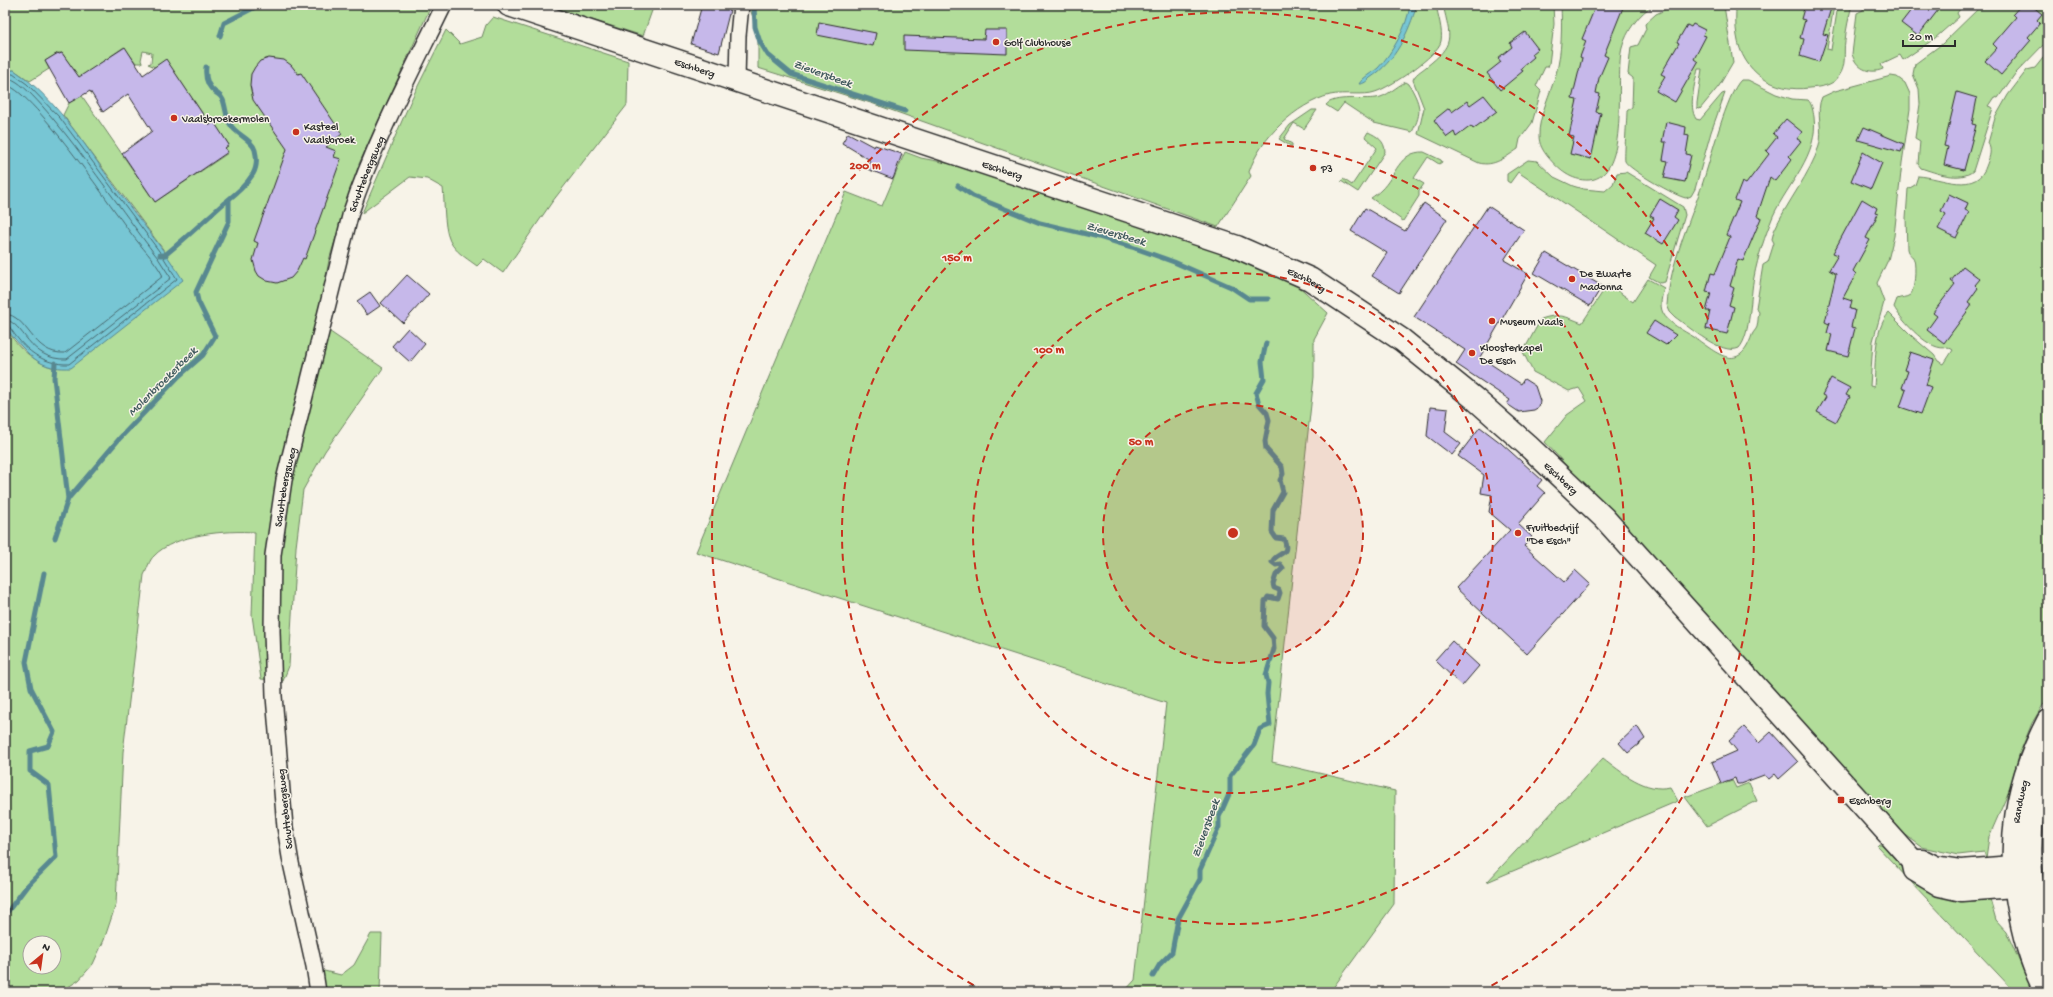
<svg xmlns="http://www.w3.org/2000/svg" width="2053" height="997" font-family="'Gochi Hand',sans-serif">
	<style>
		.green { fill: #b2dd9a; stroke: #6e8462; fill-rule: evenodd }
		.water { fill: #77c6d4; stroke: #598890 }
		.lines { fill: none; stroke-linecap: round; stroke-linejoin: round }
		.shore { stroke: #49696f; stroke-width: 1 }
		.stream { stroke: #598890; stroke-width: 5 }
		.building { fill: #c6b8ea; stroke: #2b2b2b }
		.street-casing { stroke: #2b2b2b; stroke-width: 18 }
		.secondary-casing { stroke: #2b2b2b; stroke-width: 25 }
		.street { stroke: #f7f3e8; stroke-width: 15 }
		.secondary { stroke: #f7f3e8; stroke-width: 22 }
		.ring { fill: none; stroke: #c8321e; stroke-width: 2; stroke-dasharray: 7 5 }
		.poi-dot { fill: #c8321e; stroke: #f7f3e8; stroke-width: 1.5 }
		.labels { text-anchor: middle; stroke-width: 3; stroke-linejoin: round; paint-order: stroke }
		.poi-label { font-size: 11px; fill: #2b2b2b; stroke: #f7f3e8; text-anchor: start }
		.street-label { font-size: 11px; fill: #2b2b2b; stroke: #f7f3e8 }
		.water-label { font-size: 12px; font-style: italic; fill: #425a5e; stroke: #f7f3e8 }
		.centre { fill: #c8321e; stroke: #f7f3e8; stroke-width: 2 }
		.ring-label { font-size: 12px; text-anchor: middle; font-weight: bold; fill: #c8321e; stroke: #f7f3e8; stroke-width: 3; stroke-linejoin: round; paint-order: stroke }
	</style>
	<rect width="100%" height="100%" fill="#f7f3e8"/>
	<filter id="ink" filterUnits="userSpaceOnUse"><feTurbulence type="fractalNoise" baseFrequency=".025" numOctaves="2"/><feDisplacementMap in="SourceGraphic" scale="8" xChannelSelector="R" yChannelSelector="G"/><feConvolveMatrix kernelMatrix="1 2 1 2 8 2 1 2 1" color-interpolation-filters="sRGB"/></filter>
	<g filter="url(#ink)">
		<g class="green">
			<path d="M5,5l426,1 -72,158 -30,96 -12,63 66,45 -58,83 -22,39 -7,57 -7,119 -6,15 -22,-2 -9,-64 3,-83c-28,-2 -81,2 -101,24 -5,4 -7,14 -10,19l-21,177 -7,152 -12,36 -11,24 -14,16 -17,11 47,1h-104v-666c9,18 30,38 50,42l113,-112 -105,-141 6,-12 13,-7 73,106 73,-49 -3,-5 4,-3 -8,-12 -4,2 -51,-75 -11,7 -7,-3 3,-1 1,-10 -9,-2 -2,9 1,3h-6l-12,-16 -45,31 -17,-25h-4l-13,8 4,8 -19,12 -16,-11 -9,1zM30,943h24v24h-24z"/>
			<polygon points="545,5 654,5 643,36"/>
			<path d="M749,5h687c2,11 7,25 5,36 -2,14 -52,47 -66,51 -10,4 -31,0 -45,3 -34,9 -70,43 -81,77l2,4 -33,51 -344,-123 -116,-36v-34z"/>
			<path d="M1443,5h110l1,19 -5,40 -1,3h-3l-9,19 5,5 -9,32 -12,16 -2,10c-12,8 -24,18 -39,14l-61,-29 6,-26 -11,-28c2,-6 8,-9 13,-13 29,-23 25,-28 17,-62z"/>
			<path d="M1561,5h93c-15,8 -28,27 -32,43 -8,29 10,129 -33,132 -18,1 -30,-10 -41,-23 -5,-6 -9,-13 -9,-21 -1,-18 12,-44 17,-62 6,-21 6,-47 5,-69z"/>
			<path d="M1675,5l49,1 9,56 -14,24 -19,23 -3,-1v-5l5,-34h-4c-3,14 -10,37 -2,50l4,1 22,-26 3,-1 -14,39 -16,57 -4,7 -5,2c-9,-1 -58,-29 -61,-37 -1,-4 2,-43 2,-50l5,-4 1,-29 -5,-4 3,-27 7,-2 8,-16 -1,-5 11,-10z"/>
			<path d="M1736,5h98l-7,44 4,1 7,-45h14c-3,12 -6,24 -7,36 -2,12 2,24 -6,35 -6,10 -19,11 -30,12 -35,5 -67,-16 -72,-52 -2,-10 -1,-21 -1,-31z"/>
			<path d="M1865,5h98l-6,8 2,4 -25,22 -31,21 -3,-5 -19,9 2,5c-14,6 -27,-1 -31,-15l5,-41 6,-3z"/>
			<path d="M1982,5h66v35l-33,34 -17,24 -4,-1 -6,9 5,2 -20,63c-13,11 -37,2 -52,-3l-3,-4 2,-23 -5,-3 5,-34 -1,-15 -6,-15 2,-10 27,-20z"/>
			<path d="M493,17l135,44 -1,44 -75,97 -49,71 -19,-14 -7,7c-8,-6 -18,-12 -24,-20 -10,-12 -8,-42 -10,-58l-16,-9 -17,-2 -48,36 49,-113 35,-70 14,14 22,-7 4,-12z"/>
			<path d="M2048,48v649l-16,26 -13,32 -10,36 -20,46 -3,21 -2,-6 -26,3 -36,-8 -19,-14 -278,-302 -80,-89 22,-27 20,-14 -8,-13 -10,3 -36,-19 -10,-20 18,-33c18,-6 24,-3 41,4l26,-39 25,18 15,-23 16,9c-2,8 -5,17 -1,25 5,10 21,18 31,24 24,17 45,37 58,-2 1,-3 4,-5 5,-8 1,-4 1,-10 2,-15l-3,-4 7,-43 5,-3 6,-19 -2,-4 2,-8c12,-28 37,-58 45,-85 5,-16 -4,-34 3,-49l13,-6 56,-15 6,1 8,6 5,11v15l-8,54 -8,73 -6,24 -11,23 7,19 -11,39 -3,45 4,1c2,-22 -1,-57 15,-74l24,24 21,18 4,6 6,3 9,-14 -5,-3c-17,7 -47,-27 -54,-40l3,-8c4,-2 9,-1 13,-4 5,-4 6,-29 4,-35 -1,-5 -6,-5 -7,-11l-1,-31 2,-29 7,-4 3,-9c23,1 59,21 69,-12 3,-8 5,-14 1,-21l7,-25 13,-23 19,-25 8,-2 8,-10z"/>
			<path d="M1741,80h7l28,14 16,5 16,1c4,4 5,11 6,17 5,38 -26,66 -41,99 -8,20 -15,40 -19,61 -4,18 -3,58 -15,71 -17,8 -50,-21 -64,-31l-5,-5 -3,-7c3,-42 23,-83 36,-123 7,-21 24,-89 38,-102z"/>
			<path d="M1406,82l3,2c11,20 14,27 3,48l-38,-9 -30,-20 -7,9 -11,-7c8,-10 37,-5 50,-7 11,-1 20,-12 30,-16z"/>
			<polygon points="1312,110 1317,110 1304,129 1294,123 1284,139 1292,144 1292,147 1279,139 1290,125"/>
			<path d="M1368,132c9,4 17,9 17,20l-27,40 -17,-11 2,-2 9,6 25,-37 -12,-11z"/>
			<polygon points="905,152 921,158 952,164 1216,251 1294,282 1328,313 1314,339 1314,377 1272,762 1395,791 1394,904 1330,992 1124,992 1135,980 1166,703 696,552 846,192 882,206"/>
			<path d="M1424,152l17,8 1,2 -3,2 -11,-7 -14,21 10,6 -5,7v5l-16,25 -32,-23c3,-2 7,-5 10,-8 15,-14 18,-39 43,-38z"/>
			<polygon points="1528,160 1537,161 1554,177 1573,186 1583,189 1605,191 1613,184 1617,173 1626,172 1683,207 1685,215 1665,282 1660,283 1649,277 1656,265 1518,172 1510,183 1507,181 1507,174"/>
			<path d="M1603,758c18,14 43,35 67,29l8,14 -191,81z"/>
			<polygon points="1732,780 1736,788 1749,783 1757,801 1707,826 1685,797"/>
			<polygon points="2048,839 2048,898 2045,856"/>
			<polygon points="1879,844 1882,844 1905,870 1944,894 1973,901 1990,899 1996,920 2006,931 2033,992 2015,992 1877,846"/>
			<polygon points="371,934 382,934 380,992 324,992 320,970 341,975 354,965"/>
		</g>
		<g class="water">
			<path d="M1410,5h7c-9,28 -21,56 -47,73 -3,3 -6,6 -11,6 4,-7 13,-11 19,-16 15,-16 29,-41 32,-63z"/>
			<path d="M14,70c44,30 73,79 105,122 21,29 45,57 64,88l-112,88c-25,1 -34,-5 -50,-22 -6,-7 -12,-13 -16,-20v-255z"/>
		</g>
		<g class="lines">
			<g class="shore">
				<path d="M5,74h8l14,10 33,34 102,137 15,24 -108,85c-27,1 -46,-15 -60,-38l-4,-1"/>
				<path d="M5,79c2,0 4,0 6,0 28,8 122,149 147,179l13,20 -104,81c-39,2 -43,-38 -62,-39"/>
				<path d="M5,85c24,0 107,123 125,147 11,15 25,28 33,44l-98,77c-33,2 -37,-38 -60,-39"/>
			</g>
			<g class="stream">
				<polyline points="754,5 755,27 760,42 768,55 791,74 905,111"/>
				<polyline points="220,36 224,23 259,5"/>
				<polyline points="958,186 973,196 1040,223 1099,237 1132,247 1174,262 1231,287 1249,299 1268,299"/>
				<path d="M160,255h5c20,-16 39,-34 58,-51 11,-9 22,-17 30,-30 4,-7 4,-16 2,-24 -3,-11 -20,-16 -25,-26 -4,-7 -4,-16 -7,-24 -2,-5 -4,-5 -8,-8 -8,-6 -10,-16 -9,-25"/>
				<polyline points="55,363 54,378 68,499"/>
				<polyline points="55,538 68,499 120,438 179,376 203,355 215,336 198,301 196,292 229,221 229,201"/>
				<polyline points="5,915 27,886 56,857 49,785 30,771 30,751 48,746 54,732 31,688 26,662 44,573"/>
				<path d="M1153,976l7,-12 12,-12 6,-33 22,-40v-9l19,-43v-10l11,-25v-16l24,-31 6,-16 10,-4 -3,-31 1,-11 -2,-8 8,-26 -1,-11 -9,-12 1,-24 3,-5 10,2 2,-6 -1,-3 -5,-2 -1,-4 3,-9 7,-7 -3,-4 -4,1 -4,-3c5,-11 19,-5 12,-23l-8,-1 -4,-6 1,-22 10,-18 -3,-12 3,-6 -1,-7 -16,-18 -1,-8 4,-21 -2,-7 -8,-9 -3,-11 8,-14 -2,-17 4,-19"/>
				<polyline points="1135,992 1136,991"/>
			</g>
		</g>
		<g class="building">
			<polygon points="702,5 719,5 719,7 730,10 719,53 691,44"/>
			<polygon points="1596,5 1624,5 1604,55 1608,57 1599,78 1596,93 1600,94 1596,112 1601,113 1591,159 1570,154 1574,137 1569,136 1577,100 1572,99 1582,58 1580,57 1586,41 1582,39"/>
			<polygon points="1805,5 1832,5 1823,34 1828,35 1819,62 1800,56 1804,39 1800,38 1805,20 1801,19"/>
			<polygon points="1915,5 1942,5 1918,36 1901,23"/>
			<polygon points="2021,5 2031,5 2042,14 2037,20 2040,23 2028,37 2031,40 2001,75 1985,61 1997,48 1993,44 2016,17 2013,14"/>
			<polygon points="819,22 876,33 873,46 817,35"/>
			<polygon points="1693,24 1705,30 1703,35 1706,36 1694,59 1698,62 1675,102 1656,91 1665,76 1661,74 1679,43 1677,42 1687,25 1691,27"/>
			<polygon points="985,30 1007,30 1007,54 904,50 904,36 984,39"/>
			<polygon points="1525,32 1538,49 1532,54 1534,57 1521,68 1523,71 1500,90 1487,73 1501,62 1498,58 1512,47 1510,43"/>
			<polygon points="125,47 143,75 166,59 210,125 214,122 229,145 225,148 228,152 155,202 122,153 152,131 128,94 103,112 90,91 69,103 45,61 58,53 59,54 62,53 79,77"/>
			<polygon points="269,58 284,60 291,65 298,74 301,73 342,134 326,147 336,151 334,157 341,159 305,259 303,258 297,271 291,278 277,283 267,281 259,276 256,271 253,260 258,243 254,241 287,149 253,100 250,85 251,74 255,67 260,61"/>
			<polygon points="1957,92 1977,98 1972,124 1976,125 1964,170 1944,165 1948,147 1944,146"/>
			<polygon points="1484,95 1497,111 1473,129 1471,126 1456,137 1454,132 1447,137 1434,120 1449,108 1452,112 1467,101 1470,105"/>
			<polygon points="1786,119 1802,132 1797,139 1801,141 1789,156 1792,159 1775,181 1770,177 1757,216 1761,218 1743,261 1738,259 1730,286 1734,288 1729,305 1734,307 1727,334 1706,329 1710,311 1706,311 1711,293 1706,292 1711,273 1715,274 1730,237 1726,235 1740,202 1735,200 1742,182 1746,184 1769,154 1766,151 1777,137 1773,134"/>
			<polygon points="1666,122 1686,127 1685,135 1689,136 1686,154 1691,155 1685,182 1664,178 1668,161 1663,160 1666,142 1662,142"/>
			<polygon points="1864,127 1904,144 1901,152 1858,140"/>
			<polygon points="848,133 874,147 875,145 902,154 893,179 867,169 870,160 842,143"/>
			<polygon points="1863,152 1882,163 1871,189 1851,181"/>
			<polygon points="1949,194 1968,203 1965,210 1969,212 1956,238 1938,229 1946,214 1941,211"/>
			<polygon points="1660,199 1678,210 1674,217 1678,220 1663,244 1645,233 1654,218 1650,216"/>
			<polygon points="1862,199 1877,208 1875,213 1878,214 1866,238 1870,240 1853,271 1856,274 1843,298 1852,301 1850,309 1855,310 1851,327 1855,328 1848,356 1828,351 1832,334 1827,333 1830,322 1829,324 1825,322 1836,274 1829,270 1838,255 1833,253"/>
			<polygon points="1424,203 1447,219 1399,293 1372,276 1387,253 1351,231 1365,208 1405,231"/>
			<polygon points="1488,206 1524,230 1504,260 1528,274 1480,357 1521,384 1524,379 1535,386 1540,401 1539,407 1534,410 1519,412 1507,404 1510,400 1456,364 1465,350 1414,317"/>
			<polygon points="1546,253 1602,286 1590,306 1534,273"/>
			<polygon points="1963,266 1980,279 1975,285 1978,288 1968,302 1972,305 1944,343 1927,330 1937,316 1933,313 1955,284 1951,281"/>
			<polygon points="407,275 429,294 403,323 381,303"/>
			<polygon points="370,292 380,306 367,315 357,301"/>
			<polygon points="1654,321 1676,335 1666,345 1646,333"/>
			<polygon points="408,328 425,344 410,362 392,346"/>
			<polygon points="1910,352 1934,360 1926,385 1931,387 1921,414 1900,407 1906,390 1902,388 1908,371 1904,370"/>
			<polygon points="1831,378 1850,388 1846,395 1850,397 1836,422 1817,412 1826,397 1822,395"/>
			<polygon points="1430,407 1448,409 1445,432 1461,444 1452,455 1427,436"/>
			<polygon points="1480,427 1501,443 1542,480 1537,486 1545,493 1518,524 1532,537 1524,546 1564,582 1575,570 1590,584 1527,654 1456,588 1510,530 1489,512 1492,495 1481,493 1484,475 1458,456"/>
			<polygon points="1452,641 1479,666 1462,686 1435,660"/>
			<polygon points="1637,726 1645,739 1628,753 1619,743"/>
			<polygon points="1744,727 1759,743 1771,732 1798,762 1779,779 1775,774 1769,779 1764,775 1740,784 1737,784 1735,778 1721,783 1712,762 1737,751 1729,741"/>
		</g>
		<g class="lines">
			<g class="street-casing">
				<g id="street">
					<polyline points="737,81 738,36 741,5"/>
					<path id="s1" d="M318,992l-4,-26 -23,-103 -6,-36 -11,-131 -2,-65 1,-76 11,-75 67,-268c24,-72 60,-139 93,-207"/>
				</g>
			</g>
			<g class="secondary-casing">
				<g id="secondary">
					<path id="s2" d="M509,5l728,242 73,32 92,61 73,59 52,46 77,73 309,343 2,9 25,15 22,5 52,-4 16,-10"/>
					<path d="M2045,760c-22,65 -18,131 3,195"/>
					<polyline points="1913,861 1923,861 1935,867 1961,871 2013,867 2026,873"/>
					<path id="s3" d="M2046,992c-13,-24 -21,-51 -26,-77 -14,-70 -5,-131 28,-194"/>
				</g>
			</g>
			<use href="#street" class="street"/>
			<use href="#secondary" class="secondary"/>
		</g>
	</g>
	<circle cx="1233" cy="533" r="130" fill="#c8321e" fill-opacity=".12"/>
	<g class="ring">
		<circle cx="1233" cy="533" r="130"/>
		<circle cx="1233" cy="533" r="260"/>
		<circle cx="1233" cy="533" r="391"/>
		<path d="M984 991A521 521 0 1 1 1482 991"/>
	</g>
	<g class="poi-dot">
		<circle cx="996" cy="42" r="4"/>
		<circle cx="174" cy="118" r="4"/>
		<circle cx="296" cy="132" r="4"/>
		<circle cx="1313" cy="168" r="4"/>
		<circle cx="1572" cy="279" r="4"/>
		<circle cx="1492" cy="321" r="4"/>
		<circle cx="1472" cy="353" r="4"/>
		<circle cx="1518" cy="533" r="4"/>
		<rect x="1837" y="796" width="8" height="8" rx="2"/>
	</g>
	<g class="labels">
		<g class="poi-label">
			<text x="1004" y="46">Golf Clubhouse</text>
			<text x="182" y="122">Vaalsbroekermolen</text>
			<text x="304" y="130">Kasteel<tspan x="304" dy="13">Vaalsbroek</tspan></text>
			<text x="1321" y="172">P3</text>
			<text x="1580" y="277">De Zwarte<tspan x="1580" dy="13">Madonna</tspan></text>
			<text x="1500" y="325">Museum Vaals</text>
			<text x="1480" y="351">Kloosterkapel<tspan x="1480" dy="13">De Esch</tspan></text>
			<text x="1526" y="531">Fruitbedrijf<tspan x="1526" dy="13">"De Esch"</tspan></text>
			<text x="1849" y="804">Eschberg</text>
		</g>
		<g class="street-label">
			<text dy="4" stroke="none"><textPath href="#s2" startOffset="196">Eschberg</textPath></text>
			<text dy="4" stroke="none"><textPath href="#s2" startOffset="520">Eschberg</textPath></text>
			<text dy="4" stroke="none"><textPath href="#s1" startOffset="834">Schuttebergsweg</textPath></text>
			<text dy="4" stroke="none"><textPath href="#s2" startOffset="844">Eschberg</textPath></text>
			<text dy="4" stroke="none"><textPath href="#s2" startOffset="1168">Eschberg</textPath></text>
			<text dy="4" stroke="none"><textPath href="#s1" startOffset="510">Schuttebergsweg</textPath></text>
			<text dy="4" stroke="none"><textPath href="#s3" startOffset="196">Randweg</textPath></text>
			<text transform="translate(284 809) rotate(-96)" y="4">Schuttebergsweg</text>
		</g>
		<g class="water-label">
			<text transform="translate(823 73) rotate(20)" y="4">Zieversbeek</text>
			<text transform="translate(1116 233) rotate(16)" y="4">Zieversbeek</text>
			<text transform="translate(162 381) rotate(-45)" y="4">Molenbroekerbeek</text>
			<text transform="translate(1205 828) rotate(-70)" y="4">Zieversbeek</text>
		</g>
	</g>
	<circle cx="1233" cy="533" r="6" class="centre"/>
	<g class="ring-label">
		<text x="865" y="169">200 m</text>
		<text x="957" y="261">150 m</text>
		<text x="1049" y="353">100 m</text>
		<text x="1141" y="445">50 m</text>
	</g>
	<rect width="2053" height="997" fill="none" stroke="#f7f3e8" stroke-width="20"/>
	<rect x="10" y="10" width="2033" height="977" fill="none" stroke="#2b2b2b" stroke-width="1.5" filter="url(#ink)"/>
	<g transform="translate(42 955) rotate(29)"><circle r="19" fill="#f7f3e8" stroke="#a5a39c"/>
	<path d="M0-3L7 15L0 10L-7 15Z" fill="#c8321e"/>
	<text y="-6" font-size="11" font-weight="bold" text-anchor="middle" fill="#2b2b2b">N</text>
	</g>
	<path d="M1903 40v6h52v-6" fill="none" stroke="#2b2b2b" stroke-width="2"/>
	<text x="1909" y="40" font-size="12" fill="#2b2b2b" stroke="#f7f3e8" stroke-width="3" paint-order="stroke">20 m</text>
</svg>
